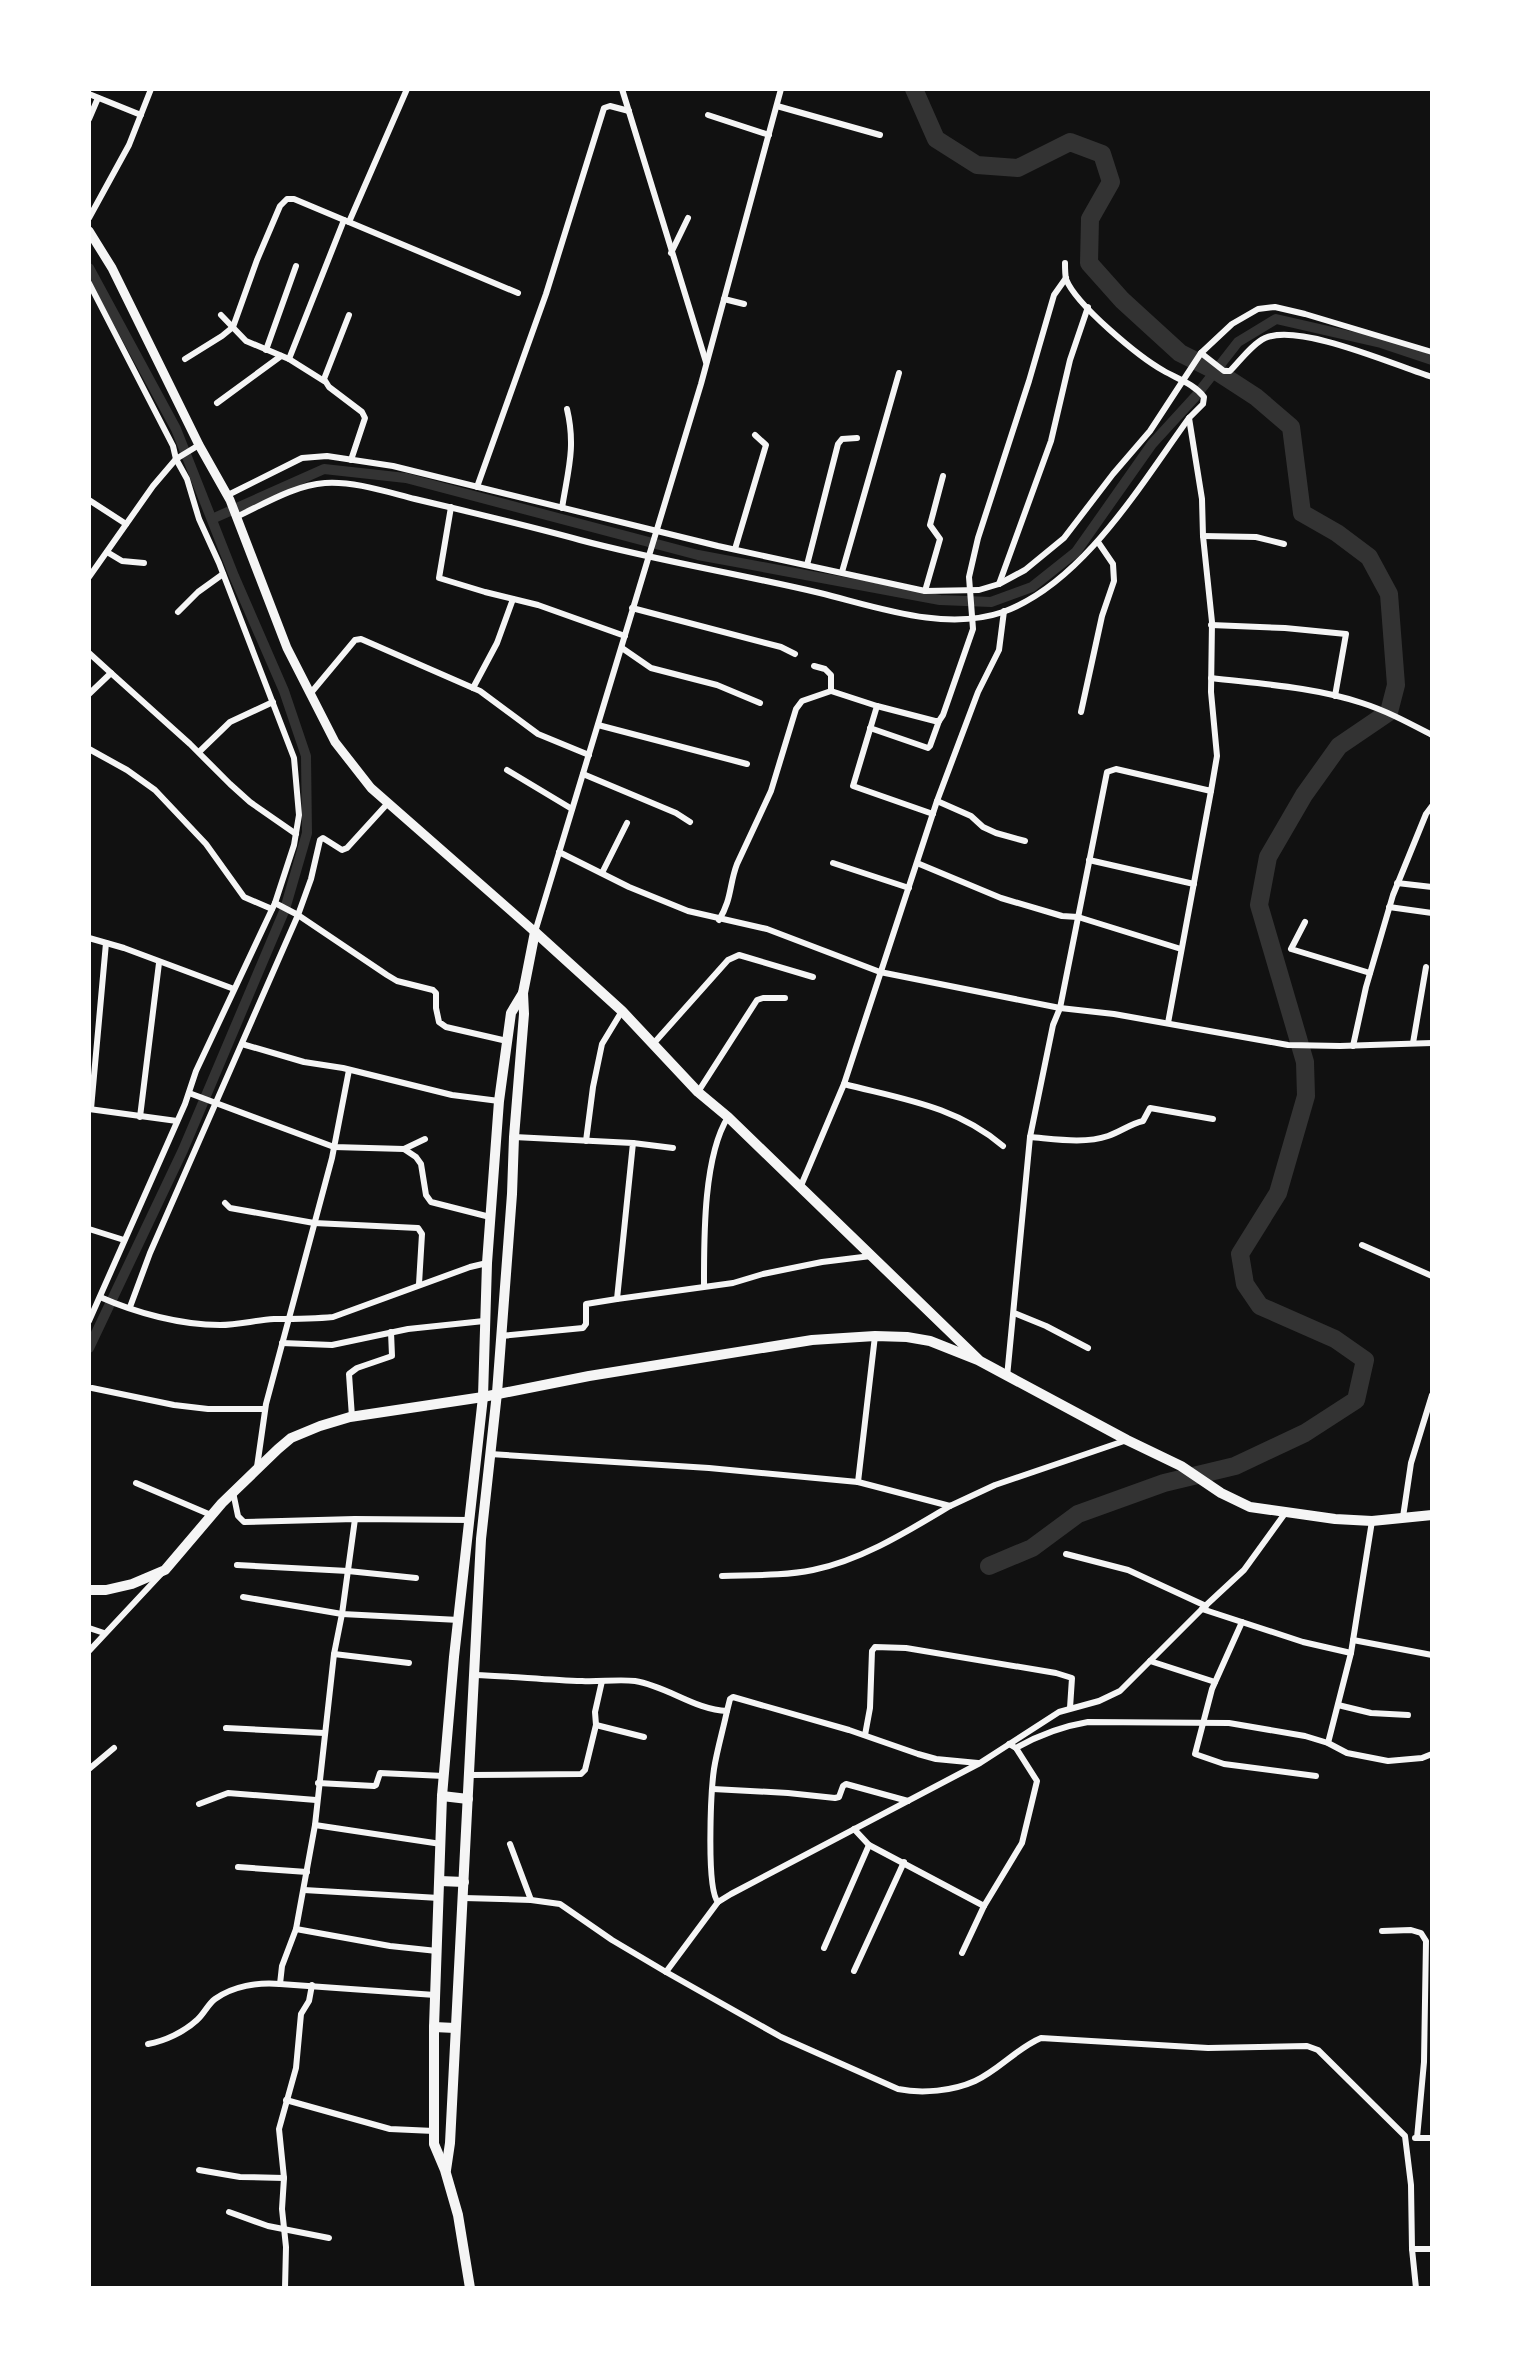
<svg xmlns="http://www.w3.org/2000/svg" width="1521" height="2377" font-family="'Archivo Narrow',sans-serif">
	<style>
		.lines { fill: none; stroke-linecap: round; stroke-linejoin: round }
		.canal { stroke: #333; stroke-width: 10 }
		.river { stroke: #333; stroke-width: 18 }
		.minor { stroke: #f5f5f5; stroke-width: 6 }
		.secondary { stroke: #f5f5f5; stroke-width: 9 }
		.primary { stroke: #f5f5f5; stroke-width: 10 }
		.trunk { stroke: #f5f5f5; stroke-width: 10 }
	</style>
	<rect width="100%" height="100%" fill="#111"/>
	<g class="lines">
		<g class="canal">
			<polyline points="89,268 176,429 234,576 284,691 306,756 307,833 285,909 183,1150 89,1348"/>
			<polyline points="212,519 324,469 406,478 698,555 940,600 991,602 1032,587 1076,552 1152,444 1195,397 1238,342 1276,319 1381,343 1432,360"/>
		</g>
		<polyline class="river" points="914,89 936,139 977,165 1018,168 1070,142 1102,154 1111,182 1090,219 1089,263 1122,300 1180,353 1216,371 1256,397 1291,427 1302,513 1337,533 1369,557 1389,594 1396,685 1389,712 1339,746 1304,795 1268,857 1259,905 1305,1062 1306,1096 1278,1193 1240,1254 1245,1284 1260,1306 1335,1339 1365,1360 1356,1400 1305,1433 1235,1466 1164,1483 1078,1514 1032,1548 989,1566"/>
		<g class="minor">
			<polyline points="622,89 706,362"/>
			<polyline points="89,94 141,115"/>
			<polyline points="777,106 880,135"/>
			<polyline points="708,115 769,135"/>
			<polyline points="89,119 98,98"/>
			<polyline points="89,218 129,145 151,89"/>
			<polyline points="349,222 407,89"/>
			<polyline points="671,253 688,218"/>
			<polyline points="89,283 173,446 176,459 187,479 199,519 219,563 294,758 299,815 294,845 275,903 196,1071 185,1104 89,1321"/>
			<polyline points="724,299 744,304"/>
			<polyline points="221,315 246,341 289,359 324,381"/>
			<polyline points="349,315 324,379 329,387 362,412 365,418 351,460"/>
			<polyline points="266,350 296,266"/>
			<path d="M1201,353l23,18h6c10,-10 22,-27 35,-33 35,-15 129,27 167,39"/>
			<polyline points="185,359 222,336 233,327 257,260 280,206 287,199 294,199 518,293"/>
			<polyline points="289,359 344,220"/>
			<polyline points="217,403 281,356"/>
			<polyline points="477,487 546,294 604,108 610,106 629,111"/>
			<polyline points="228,495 302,458 327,456 393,466 718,546 925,591 979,590 999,584 1025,570 1064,538 1113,474 1150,431 1201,353 1232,324 1258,309 1275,307 1305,314 1432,352"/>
			<polyline points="89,500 126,524"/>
			<polyline points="451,507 439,578 485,592 538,605 625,636"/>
			<path d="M562,508c6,-38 14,-61 5,-99"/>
			<path d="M236,517c28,-13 59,-32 89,-34 29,-2 62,9 90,16 55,13 110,26 165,41 79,21 160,34 240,53 57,14 125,39 183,19 80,-29 138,-128 186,-194"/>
			<polyline points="1203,536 1256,537 1284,544"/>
			<polyline points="735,549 766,445 755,435"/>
			<polyline points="107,552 122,561 144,563"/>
			<polyline points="807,565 838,444 842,439 857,438"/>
			<polyline points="842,572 899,373"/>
			<polyline points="89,577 153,486 176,459 199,445"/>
			<polyline points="999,584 1051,441 1070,360 1088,307"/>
			<polyline points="925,591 940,539 930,525 943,476"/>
			<polyline points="632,608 781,647 795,654"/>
			<polyline points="178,612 198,592 223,574"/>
			<polyline points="1211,625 1285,628 1346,634 1335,696"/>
			<polyline points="622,648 651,668 717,685 760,703"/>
			<polyline points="89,653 111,673"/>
			<path d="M1211,678c50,6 103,9 151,25 25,8 47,20 70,32"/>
			<polyline points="473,688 497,643 513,599"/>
			<polyline points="831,691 877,706 853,786 933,814"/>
			<polyline points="89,694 111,673 190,744 230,784 250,802 296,834"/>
			<polyline points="310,694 355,640 361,639 480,691 538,734 589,755"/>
			<polyline points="877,706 935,721 939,721 943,715 973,629 969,577 978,538 1029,381 1054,295 1066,278"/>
			<polyline points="1081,712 1102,616 1114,581 1113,564 1098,542"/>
			<polyline points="598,725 747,764"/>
			<polyline points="870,728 928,748 930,746 939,721"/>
			<polyline points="89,749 127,770 155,790 206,844 244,897 272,909"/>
			<polyline points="199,752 230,722 273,702"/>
			<polyline points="507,770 572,809"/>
			<polyline points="583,774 676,813 690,822"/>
			<polyline points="937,801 971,816 983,827 996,833 1025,841"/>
			<polyline points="559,852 629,887 688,911 767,929 880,972 1060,1008 1114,1014 1288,1045 1340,1046 1432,1043"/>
			<polyline points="1089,860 1194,884"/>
			<polyline points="833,863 909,888"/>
			<polyline points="917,863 1001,898 1062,916 1078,917 1181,949"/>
			<polyline points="602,873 627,823"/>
			<polyline points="1397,883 1432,887"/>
			<polyline points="275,903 298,915 387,975 397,981 433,990 436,993 436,1008 439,1022 446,1027 507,1041"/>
			<polyline points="1389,907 1432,913"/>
			<path d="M719,920c13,-21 10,-35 18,-56l34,-73 25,-82 6,-8 29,-10v-16l-6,-6 -11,-3"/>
			<polyline points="1305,922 1291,949 1370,973"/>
			<polyline points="535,932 701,384 781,89"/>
			<polyline points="89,938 124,948 234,989"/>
			<polyline points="1168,1023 1211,791"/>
			<polyline points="654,1043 728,960 739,955 813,977"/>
			<polyline points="1413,1043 1426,967"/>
			<polyline points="242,1044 304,1062 343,1068 452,1095 499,1101"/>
			<polyline points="1353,1046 1366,987 1393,895 1426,814 1432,806"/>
			<path d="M844,1084c58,15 112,22 159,62"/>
			<polyline points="698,1092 757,1000 763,998 785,998"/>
			<polyline points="189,1093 334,1147 404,1149 416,1157 421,1164 426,1195 431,1202 490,1217"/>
			<polyline points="89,1109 177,1121"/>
			<polyline points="91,1109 106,943"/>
			<polyline points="140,1117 159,963"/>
			<polyline points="514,1137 633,1143 617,1299 733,1283 763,1274 822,1262 871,1256"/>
			<path d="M1030,1137c25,2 55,7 78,-1 12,-4 22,-12 35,-15l7,-13 63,11"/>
			<polyline points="586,1141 593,1087 602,1044 622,1011"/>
			<polyline points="633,1143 673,1148"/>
			<polyline points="404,1149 425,1139"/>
			<polyline points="800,1188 844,1084 937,801 978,692 999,650 1004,611"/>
			<polyline points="225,1203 230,1208 314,1223 418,1228 422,1234 419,1284"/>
			<polyline points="89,1229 124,1240"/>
			<polyline points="1362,1245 1432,1276"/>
			<path d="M704,1286c0,-46 -1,-129 24,-169"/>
			<path d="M100,1297c36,16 81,28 120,28 18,0 36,-5 54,-6 20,0 39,0 59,-2l137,-50 17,-4"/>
			<polyline points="130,1307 150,1253 298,915 311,879 320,840 323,838 342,850 347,848 388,803"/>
			<polyline points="1014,1313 1046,1326 1088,1348"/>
			<polyline points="501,1336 583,1328 586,1324 586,1304 617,1299"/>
			<polyline points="282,1343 332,1345 408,1329 484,1321"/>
			<path d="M1007,1377l23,-240 23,-112 7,-17 47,-236 9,-3 95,22 6,-35 -6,-64 1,-70 -9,-86 -1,-37 -13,-81 14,-14 1,-7c-10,-13 -26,-18 -40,-26 -25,-14 -88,-66 -98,-92 -1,-5 -1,-11 -1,-16"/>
			<polyline points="92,1388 174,1405 208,1409 265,1409"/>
			<polyline points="352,1417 349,1374 357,1368 392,1356 391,1332"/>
			<polyline points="490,1454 709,1468 858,1482 950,1506 995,1485 1127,1440"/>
			<polyline points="257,1467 266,1404 332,1158 349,1070"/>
			<polyline points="858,1482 875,1336"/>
			<polyline points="136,1483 211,1515"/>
			<polyline points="233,1492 238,1516 244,1522 355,1519 471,1520"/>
			<polyline points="1403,1517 1411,1463 1432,1395"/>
			<polyline points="355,1519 342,1614 334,1654 315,1825 296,1929 282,1966 280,1984 435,1995"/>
			<polyline points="1066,1554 1128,1570 1206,1606"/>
			<polyline points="237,1565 348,1571 416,1578"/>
			<path d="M722,1576c30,-1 61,0 91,-6 49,-10 95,-39 137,-64"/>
			<polyline points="243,1597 342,1614 459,1620"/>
			<polyline points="1202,1609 1303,1642 1351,1653"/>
			<polyline points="1242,1622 1212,1689 1195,1754 1224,1764 1316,1776"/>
			<polyline points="89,1628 104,1633"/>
			<polyline points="1353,1640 1432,1655"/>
			<polyline points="89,1651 161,1574"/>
			<polyline points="334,1654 409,1663"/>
			<polyline points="1150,1661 1215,1682"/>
			<path d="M475,1675c35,1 71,5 107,6 17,1 36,-2 53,0 32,5 60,29 92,30l3,-12 3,-2 116,33 69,24 18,5 42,4"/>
			<polyline points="1338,1705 1371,1713 1408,1715"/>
			<polyline points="596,1725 595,1712 602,1681"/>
			<polyline points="226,1728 324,1733"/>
			<polyline points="865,1735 870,1708 872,1651 875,1647 906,1648 1056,1673 1072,1678 1070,1708"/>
			<polyline points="1328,1743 1351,1653 1372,1521"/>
			<path d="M1009,1744l7,4c21,-12 48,-22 72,-26l141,1 76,13 23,7 19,10 41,8 34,-3 10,-4"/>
			<polyline points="89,1769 114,1748"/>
			<polyline points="470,1775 581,1774 585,1770 596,1725 644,1737"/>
			<polyline points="318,1783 374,1786 376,1785 380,1773 444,1776"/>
			<polyline points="713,1789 788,1793 835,1798 839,1797 843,1786 846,1784 908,1801"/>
			<polyline points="199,1804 228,1793 316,1800"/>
			<polyline points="315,1825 441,1844"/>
			<polyline points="854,1829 869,1845 984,1906"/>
			<polyline points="510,1844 531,1900"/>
			<polyline points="238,1867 307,1872"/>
			<polyline points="304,1890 439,1898"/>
			<polyline points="464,1898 531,1900 560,1904 612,1940 666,1972 718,1902 731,1894 980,1763 1059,1712 1099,1701 1120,1691 1202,1609 1244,1570 1286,1512"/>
			<path d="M718,1902c-12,-13 -7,-112 -4,-133 3,-19 9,-39 13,-58"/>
			<polyline points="296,1929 390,1946 437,1951"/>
			<polyline points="1382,1931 1411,1930 1421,1933 1426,1941 1424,2062 1417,2138"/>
			<polyline points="824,1948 869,1845"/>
			<polyline points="962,1953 984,1906 1022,1843 1037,1781 1016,1748"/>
			<polyline points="854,1971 904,1862"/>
			<path d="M666,1972l115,65 117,52c24,5 55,2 77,-8 24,-11 42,-33 66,-43l167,10 99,-2 11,4 87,86 6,49 1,64h20"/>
			<path d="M148,2044c17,-3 36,-12 49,-24 7,-6 11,-16 18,-21 18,-13 43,-17 65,-15"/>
			<polyline points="286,2100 390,2129 434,2131"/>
			<polyline points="1415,2138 1432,2138"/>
			<polyline points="199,2170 240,2177 284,2178"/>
			<polyline points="229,2212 268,2226 329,2238"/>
			<polyline points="1412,2249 1416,2288"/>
			<polyline points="285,2288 286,2247 282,2209 284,2178 279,2129 296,2068 301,2014 309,2001 312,1985"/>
		</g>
		<polyline class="secondary" points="89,231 112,268 199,445 230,500 287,648 335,742 371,788 535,932"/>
		<g class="primary">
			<polyline points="535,932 622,1011 698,1092 728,1117 978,1359"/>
			<polyline points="442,1796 468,1799"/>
			<polyline points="440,1881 464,1882"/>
			<polyline points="434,2027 455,2028"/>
			<polyline points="446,2170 450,2143 481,1539 497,1393 512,1194 514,1137 524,1014 523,993 535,932"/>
			<polyline points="470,2288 458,2215 445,2170 434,2144 434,2027 442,1796 454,1657 483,1397 487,1263 499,1101 511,1013 523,993"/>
		</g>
		<polyline class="trunk" points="89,1590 106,1590 132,1584 165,1570 222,1503 278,1449 291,1438 320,1426 350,1417 483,1397 589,1376 812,1340 875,1336 907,1337 930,1341 978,1360 1127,1440 1181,1466 1221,1493 1250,1507 1335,1519 1372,1521 1432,1515"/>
	</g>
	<rect width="1521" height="2377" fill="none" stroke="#ffffff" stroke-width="182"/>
</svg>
